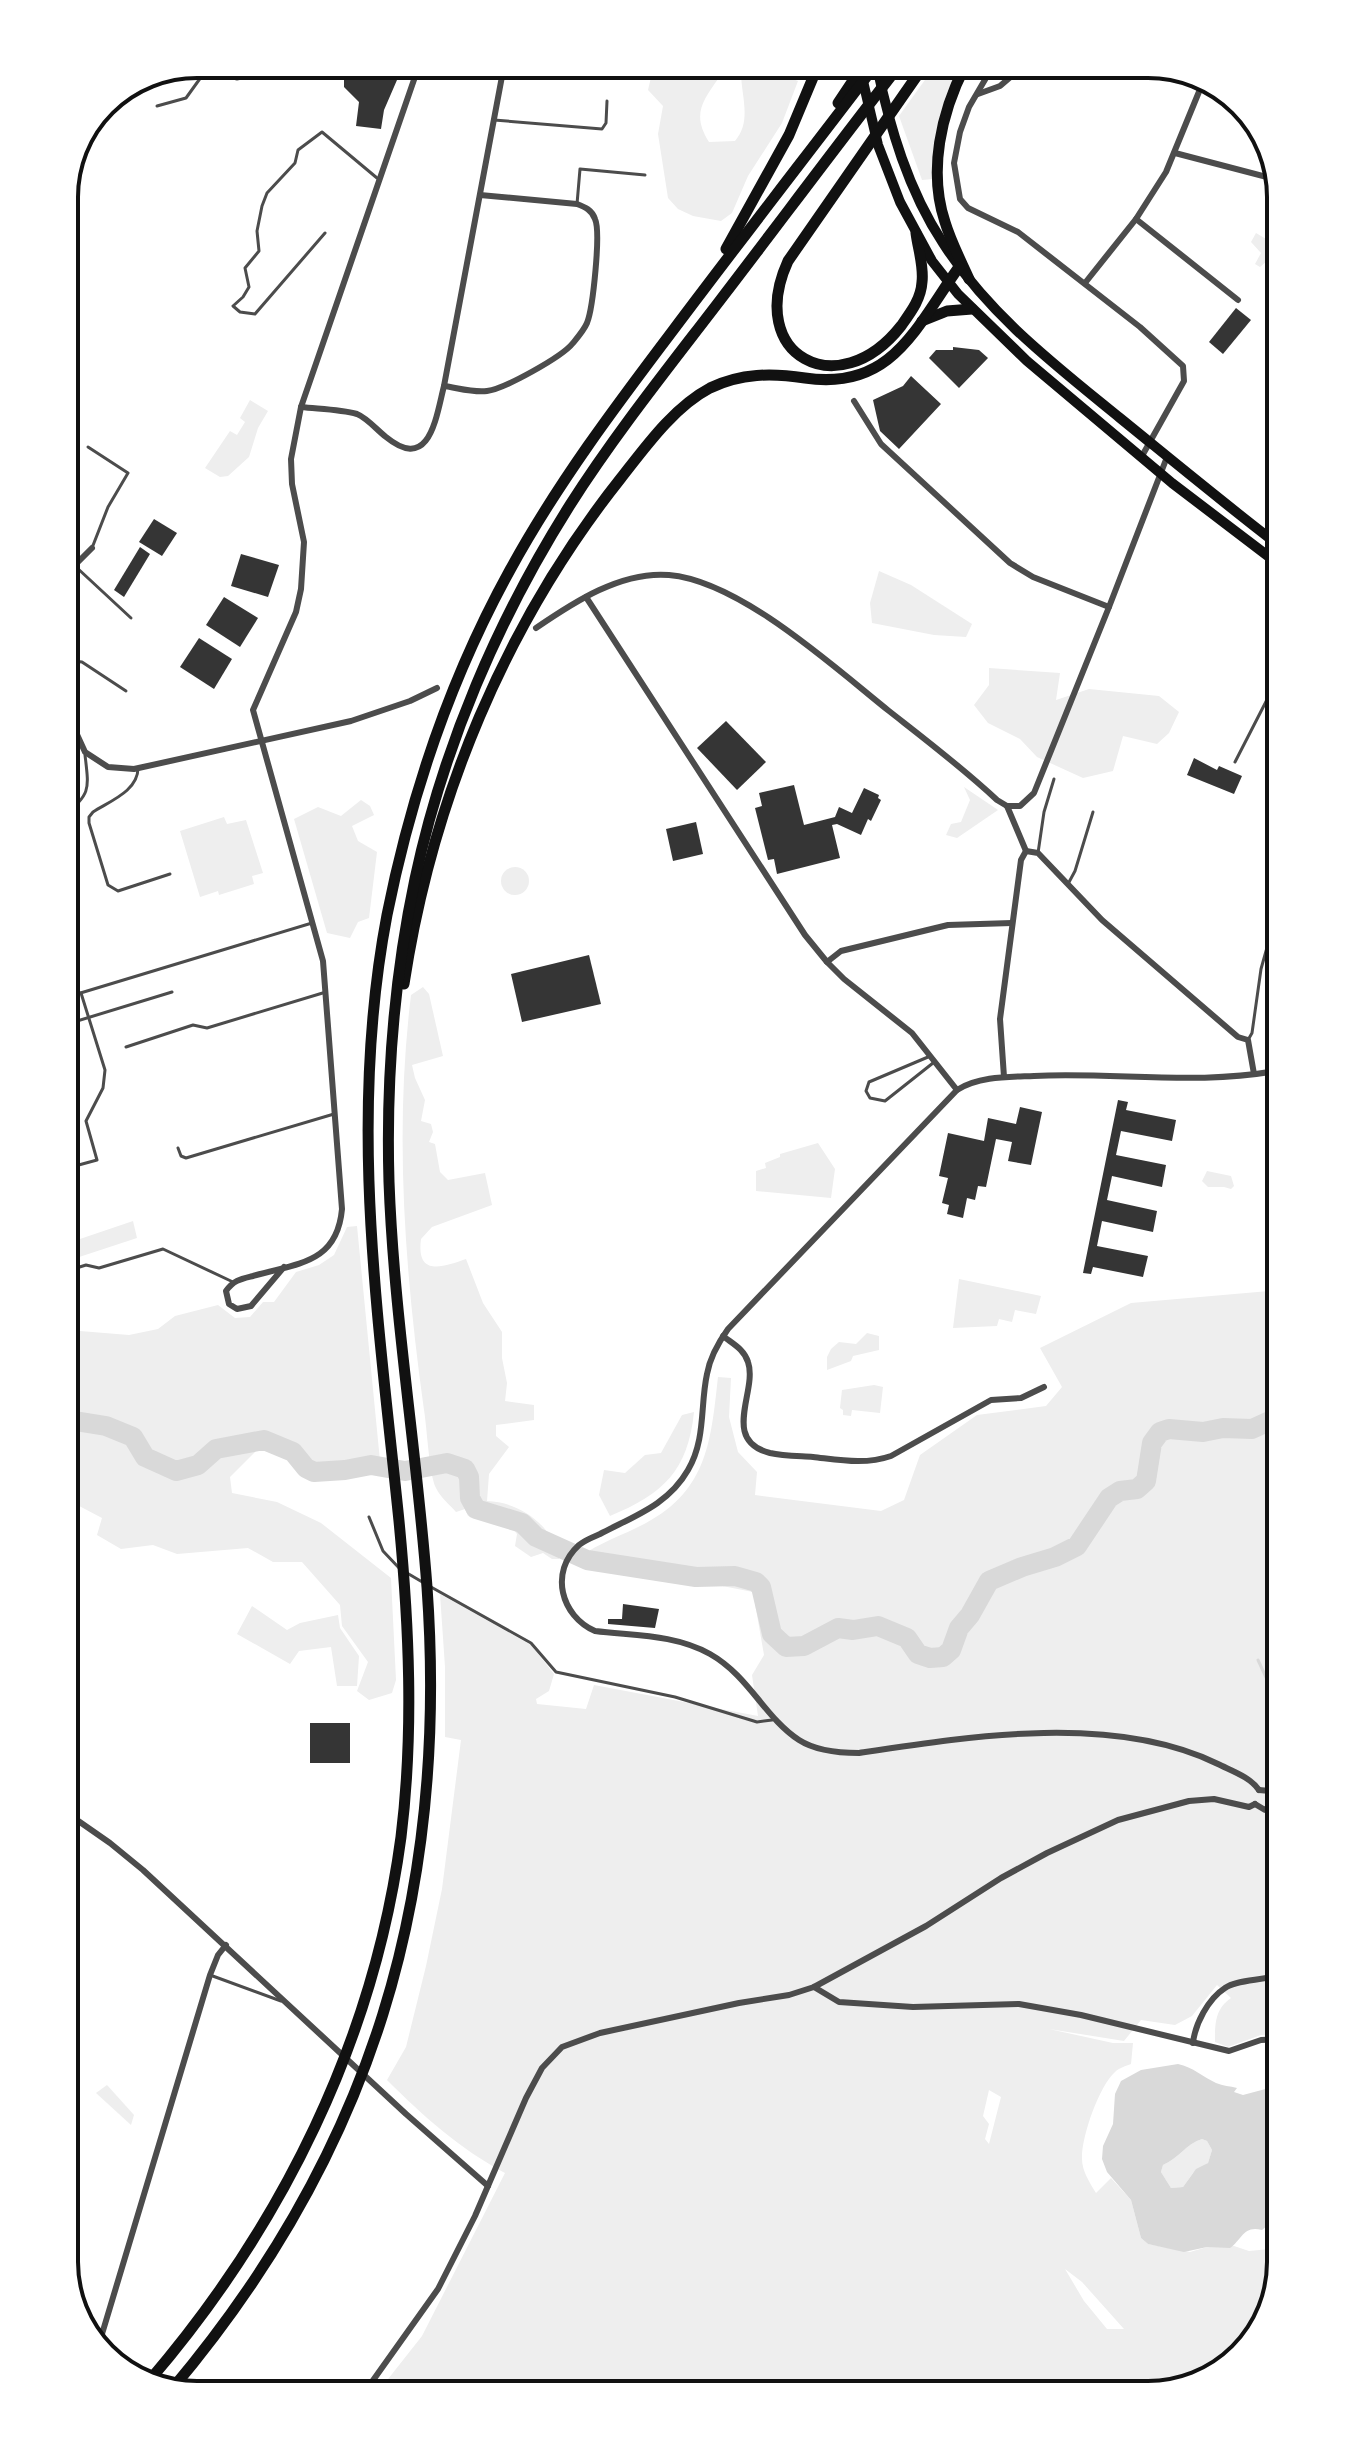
<svg xmlns="http://www.w3.org/2000/svg" width="1345" height="2459" font-family="Manrope,sans-serif">
	<style>
		.green { fill: #eee; fill-rule: evenodd }
		.water { fill: #d9d9d9; fill-rule: evenodd }
		.lines { fill: none; stroke-linecap: round; stroke-linejoin: round }
		.stream { stroke: #d9d9d9; stroke-width: 3 }
		.river { stroke: #d9d9d9; stroke-width: 20 }
		.building { fill: #353535 }
		.service { stroke: #4c4c4c; stroke-width: 3 }
		.minor { stroke: #4c4c4c; stroke-width: 6 }
		.primary { stroke: #111; stroke-width: 10 }
		.motorway { stroke: #111; stroke-width: 11 }
		.rim { fill: none; stroke: #111; stroke-width: 4 }
	</style>
	<rect width="100%" height="100%" fill="#fff"/>
	<g class="green">
		<polygon points="935,66 961,66 933,179 922,180 899,116"/>
		<path d="M741,68h47l-3,8 13,5 -16,42 -34,53 -16,37 -11,8 -28,-5 -15,-7 -10,-11 -10,-64 5,-28 -15,-16 5,-21h63l2,10c-16,23 -26,36 -9,63l26,-1c18,-21 5,-47 6,-73z"/>
		<polygon points="1256,233 1278,246 1274,255 1260,267 1255,264 1261,253 1251,242"/>
		<polygon points="250,400 268,411 258,428 249,457 228,476 220,477 205,468 230,431 237,435 245,422 240,418"/>
		<polygon points="879,571 911,585 972,624 966,637 934,635 872,623 870,603"/>
		<polygon points="989,668 1060,673 1056,700 1089,689 1159,696 1179,712 1169,733 1157,744 1123,736 1113,771 1083,778 1037,757 1020,739 988,723 974,705 989,685"/>
		<polygon points="964,787 998,810 957,838 946,835 951,824 961,822 970,800"/>
		<polygon points="361,800 370,806 374,815 352,826 358,841 377,852 369,918 358,922 350,938 327,933 294,819 318,807 341,816"/>
		<polygon points="224,817 227,824 246,820 263,873 252,876 254,884 219,895 218,891 200,897 180,831"/>
		<circle cx="515" cy="881" r="14"/>
		<path d="M423,987l6,7 14,62 -31,9 3,13 10,22 -4,21 10,3 2,8 -4,10 6,2 5,28 8,8 37,-7 7,32 -60,22 -11,12c-5,38 22,28 45,20l17,44 19,29v26l5,25 -2,18 29,4v15l-38,5v11l13,11 -20,27 -2,27c27,1 53,16 66,40l-1,4 9,8 -2,6h-7l-9,-6 -12,4 -16,-11 2,-12 -7,-9 -42,-9 -3,-7 -9,3c-6,-7 -16,-15 -20,-24 -7,-13 -9,-61 -12,-78 -19,-137 -30,-277 -13,-415z"/>
		<polygon points="818,1143 835,1169 831,1198 756,1191 756,1171 766,1168 765,1163 780,1157 780,1154"/>
		<polygon points="1207,1171 1231,1176 1234,1186 1231,1189 1224,1187 1208,1187 1202,1181"/>
		<polygon points="133,1221 137,1238 64,1262 64,1240 77,1240"/>
		<polygon points="357,1226 381,1471 338,1476 278,1446 256,1451 230,1477 232,1493 277,1502 321,1523 391,1578 396,1680 392,1693 369,1700 357,1691 368,1662 342,1626 340,1605 302,1562 273,1562 248,1548 177,1554 153,1545 121,1549 97,1535 102,1518 64,1498 64,1325 80,1331 129,1335 158,1329 175,1316 218,1305 235,1318 250,1317 263,1302 274,1302 296,1272 319,1265 334,1255 347,1227"/>
		<polygon points="959,1279 1041,1296 1036,1314 1015,1310 1012,1322 999,1319 997,1326 953,1328"/>
		<path d="M1281,1290v747l-20,-2 -33,12 -13,-5c0,-18 0,-33 16,-44l-14,-13 -25,31 -17,9 -34,-5 -17,21 -75,-12 64,14h20l-2,21c-5,2 -12,4 -16,8 -16,14 -34,66 -33,87 0,12 8,24 14,34l15,-15 20,22 10,38 7,6 42,8 17,-5 27,-1 15,5 32,-3v15l-22,73 -60,49 -822,8 45,-57 83,-163c-45,-24 -82,-57 -118,-93l19,-33 20,-81 16,-77 19,-149 -16,-3v-70l-5,-73 91,51 23,29 -5,17 -13,8 1,5 49,5 8,-24 164,31 -6,-41 12,-20 -11,-63 -128,-25 -31,-1 -12,-4 -2,-5c20,-15 44,-22 66,-34 62,-33 65,-84 72,-146l13,1 -2,39 9,35 19,20 -2,23 126,16 23,-11 16,-45 57,-40 69,-9 16,-19 -22,-39 91,-45zM989,2090l12,7 -12,47 -4,-5 4,-15 -6,-8zM1065,2269l17,13 42,47h-17l-23,-28z"/>
		<polygon points="867,1333 879,1336 879,1350 853,1356 851,1361 827,1370 827,1357 831,1349 839,1342 856,1344"/>
		<polygon points="874,1385 883,1387 880,1413 852,1410 851,1416 843,1415 843,1410 840,1408 842,1390"/>
		<path d="M694,1412c-6,59 -31,82 -84,104l-11,-21 5,-25 21,3 20,-18 16,-2 21,-38z"/>
		<polygon points="252,1606 287,1630 300,1623 338,1615 340,1628 359,1656 357,1686 337,1686 331,1647 299,1651 290,1664 237,1634"/>
		<polygon points="107,2085 134,2115 131,2125 96,2093"/>
		<path d="M1202,2139l5,2 5,9 -4,13 -15,10 -10,14 -12,1 -10,-16 2,-7c15,-6 23,-21 39,-26z"/>
	</g>
	<path class="water" d="M1178,2064c15,3 25,13 38,19 7,3 14,3 21,5l-3,4 9,3 38,-10v129l-19,16c-19,-5 -20,10 -32,18l-23,-1 -23,5 -36,-8 -7,-6 -10,-38 -24,-28 -5,-13 1,-13 10,-22 2,-30 6,-13 20,-11zM1202,2139l5,2 5,9 -4,13 -12,6 -13,18 -12,1 -10,-16 2,-7c15,-6 23,-21 39,-26z"/>
	<g class="lines">
		<polyline class="stream" points="1258,1660 1281,1710"/>
		<polyline class="river" points="64,1422 75,1421 106,1426 133,1437 145,1457 176,1471 198,1465 216,1449 264,1440 293,1452 306,1468 314,1472 345,1470 371,1465 405,1471 447,1463 465,1469 469,1477 470,1498 476,1509 522,1523 536,1537 587,1560 696,1577 735,1576 756,1582 761,1587 772,1634 786,1647 804,1646 838,1628 853,1630 878,1626 907,1638 918,1654 930,1658 943,1657 951,1650 959,1628 970,1615 989,1581 1022,1567 1055,1557 1077,1546 1109,1498 1120,1491 1137,1489 1146,1481 1152,1443 1160,1432 1169,1429 1203,1432 1223,1428 1252,1429 1276,1418 1281,1409"/>
	</g>
	<g class="building">
		<polygon points="344,72 390,72 397,80 384,110 381,129 356,126 359,102 344,87"/>
		<polygon points="1236,308 1251,320 1223,354 1209,342"/>
		<polygon points="953,347 979,350 988,358 959,388 929,358 936,350 953,350"/>
		<polygon points="911,376 941,404 899,449 880,431 873,400 903,386"/>
		<polygon points="154,519 177,533 162,556 139,542"/>
		<polygon points="140,547 150,554 124,597 114,590"/>
		<polygon points="241,554 279,565 268,597 231,586"/>
		<polygon points="224,597 258,618 240,647 206,625"/>
		<polygon points="199,638 232,659 214,689 180,667"/>
		<polygon points="726,721 766,762 737,790 697,748"/>
		<polygon points="1194,758 1217,770 1219,766 1242,776 1234,794 1187,775"/>
		<polygon points="794,785 804,825 835,817 839,807 852,813 864,788 879,795 878,798 881,800 871,821 868,819 861,835 837,824 832,825 840,858 777,874 774,859 768,860 755,808 762,806 759,793"/>
		<polygon points="696,822 703,854 673,861 666,829"/>
		<polygon points="589,955 601,1004 522,1022 511,974"/>
		<polygon points="1118,1100 1128,1102 1126,1110 1176,1120 1172,1141 1121,1131 1116,1155 1166,1165 1162,1187 1112,1176 1107,1200 1157,1211 1153,1232 1102,1221 1097,1246 1148,1256 1143,1277 1093,1267 1091,1274 1083,1273"/>
		<polygon points="1020,1107 1042,1112 1031,1165 1008,1161 1012,1142 996,1139 986,1187 978,1186 975,1200 967,1198 963,1218 947,1214 949,1205 942,1203 948,1178 939,1176 948,1133 984,1141 988,1118 1016,1124"/>
		<polygon points="623,1604 659,1609 655,1628 608,1624 608,1619 622,1619"/>
		<rect x="310" y="1723" width="40" height="40"/>
	</g>
	<g class="lines">
		<g class="service">
			<polyline points="212,73 237,79 267,73"/>
			<polyline points="157,106 186,98 204,73"/>
			<polyline points="494,120 602,129 606,123 607,101"/>
			<polyline points="577,204 580,169 645,175"/>
			<polyline points="325,233 255,314 240,312 233,306 243,297 249,287 245,268 259,251 257,231 262,206 267,193 295,163 298,150 322,132 377,178"/>
			<polyline points="88,447 128,473 108,507 92,548"/>
			<polyline points="75,566 131,618"/>
			<polyline points="64,660 82,662 126,691"/>
			<polyline points="1235,762 1274,686 1281,679"/>
			<path d="M138,768c0,23 -28,33 -45,44l-4,5v6l19,62 10,6 52,-17"/>
			<path d="M64,816c27,-22 25,-27 21,-61"/>
			<polyline points="1038,853 1044,812 1054,779"/>
			<polyline points="1068,884 1075,871 1093,812"/>
			<polyline points="64,998 312,923"/>
			<polyline points="64,1025 172,992"/>
			<polyline points="1248,1040 1252,1033 1261,969 1278,908"/>
			<polyline points="126,1047 193,1025 207,1028 326,992"/>
			<polyline points="928,1057 869,1082 866,1091 870,1098 885,1101 933,1063"/>
			<polyline points="178,1148 181,1156 186,1158 334,1114"/>
			<polyline points="64,1169 97,1160 86,1121 103,1088 105,1070 81,993"/>
			<polyline points="64,1272 86,1265 99,1268 163,1249 233,1282"/>
			<polyline points="369,1517 383,1551 400,1569"/>
			<polyline points="407,1573 424,1583"/>
			<polyline points="431,1587 531,1643 556,1672 675,1697 757,1722 772,1720"/>
			<polyline points="210,1975 281,2001"/>
		</g>
		<g class="minor">
			<polyline points="993,66 969,107 960,132 954,163 960,199 968,208 1018,232 1140,327 1183,366 1184,381 1142,456"/>
			<polyline points="978,94 1000,86 1014,74 1010,66"/>
			<polyline points="1175,153 1278,180"/>
			<polyline points="1136,219 1238,300"/>
			<polyline points="1085,283 1136,219 1166,172 1203,82"/>
			<path d="M444,386c14,2 30,7 43,5 17,-2 75,-34 86,-48 5,-6 11,-13 14,-20 6,-15 14,-91 8,-104 -3,-9 -10,-12 -18,-15l-97,-9"/>
			<polyline points="854,401 881,444 1010,563 1033,577 1109,607"/>
			<path d="M301,407c18,2 39,2 56,7 10,4 20,16 29,23 44,36 50,-20 58,-51l59,-315"/>
			<polyline points="64,576 92,548"/>
			<polyline points="586,597 805,935 827,962 844,979 912,1033 957,1090"/>
			<path d="M536,628c38,-26 85,-57 133,-53 71,6 165,92 220,136 37,29 74,57 108,89l10,6h13l14,-13 75,-186 58,-150"/>
			<polyline points="64,706 85,752 108,767 134,769 351,721 410,701 437,688"/>
			<polyline points="1007,806 1026,851"/>
			<polyline points="1026,851 1038,853 1102,920 1238,1037 1248,1040 1254,1074"/>
			<polyline points="827,962 841,951 948,925 1012,923"/>
			<polyline points="1004,1077 1000,1019 1021,860 1026,851"/>
			<path d="M284,1267l-33,39 -14,3 -8,-5 -3,-13c8,-11 15,-12 27,-15 44,-13 84,-12 89,-67l-19,-248 -70,-251 43,-98 5,-23 3,-47 -12,-58 -1,-25 10,-52 116,-336"/>
			<path d="M723,1336c10,8 21,13 25,26 10,29 -28,78 22,91 13,3 29,3 43,4 27,3 52,8 78,-1l100,-56 30,-2 23,-11"/>
			<path d="M1259,1790c-9,-13 -27,-19 -41,-26 -104,-51 -248,-28 -359,-11 -20,0 -43,-2 -60,-13 -34,-22 -50,-64 -89,-86 -36,-20 -76,-18 -115,-23 -34,-15 -46,-59 -16,-86 6,-5 14,-8 21,-11 34,-18 68,-29 88,-64 18,-31 12,-64 19,-96 3,-17 11,-31 21,-45l229,-239c22,-14 52,-13 77,-14 82,-4 167,10 247,-6"/>
			<polyline points="1259,1790 1270,1791 1274,1802"/>
			<polyline points="1255,1804 1265,1810 1274,1802"/>
			<polyline points="64,1811 110,1843 143,1870 406,2114 488,2186"/>
			<polyline points="814,1987 839,2002 913,2007 1019,2004 1081,2015 1229,2051 1261,2040 1281,2039"/>
			<path d="M1193,2043c2,-19 15,-44 32,-55 12,-9 40,-7 56,-14"/>
			<polyline points="99,2344 210,1975 218,1955 226,1945"/>
			<polyline points="364,2393 438,2289 475,2216 526,2098 542,2068 562,2047 600,2033 739,2003 789,1995 814,1987 926,1926 1001,1878 1047,1853 1118,1820 1189,1801 1214,1799 1249,1807 1255,1804"/>
		</g>
		<g class="primary">
			<path d="M877,67c13,61 31,123 66,176 45,71 112,122 177,175 53,43 106,87 161,129"/>
			<polyline points="862,77 878,145 900,202 932,261 958,294 1027,361 1172,483 1281,566"/>
		</g>
		<g class="motorway">
			<path d="M965,66c-24,47 -37,105 -20,156 6,20 16,39 24,57"/>
			<polyline points="838,103 862,67"/>
			<path d="M916,233c2,16 8,33 6,49 -1,17 -11,30 -21,44 -63,80 -156,29 -113,-65l135,-194"/>
			<polyline points="726,249 789,135 817,68"/>
			<polyline points="922,321 947,311 972,309"/>
			<path d="M404,984c28,-184 101,-360 217,-506 25,-32 53,-71 89,-90 31,-15 62,-15 95,-10 87,13 111,-51 154,-111"/>
			<path d="M149,2381c133,-155 225,-341 252,-544 13,-105 8,-212 -2,-316 -21,-205 -51,-402 -12,-606 24,-120 64,-238 123,-345 47,-86 105,-163 164,-241 66,-88 133,-174 200,-262"/>
			<path d="M172,2389c200,-237 277,-494 255,-802 -10,-135 -33,-269 -38,-405 -3,-102 5,-204 26,-303 28,-132 83,-260 155,-374 46,-72 99,-138 151,-206 59,-77 117,-155 177,-232"/>
		</g>
	</g>
	<path d="M0 0H1345V2459H0ZM197 78H1148A119 119 0 0 1 1267 197V2262A119 119 0 0 1 1148 2381H197A119 119 0 0 1 78 2262V197A119 119 0 0 1 197 78Z" fill="#fff" fill-rule="evenodd"/>
	<path class="rim" d="M197 78H1148A119 119 0 0 1 1267 197V2262A119 119 0 0 1 1148 2381H197A119 119 0 0 1 78 2262V197A119 119 0 0 1 197 78Z"/>
</svg>
